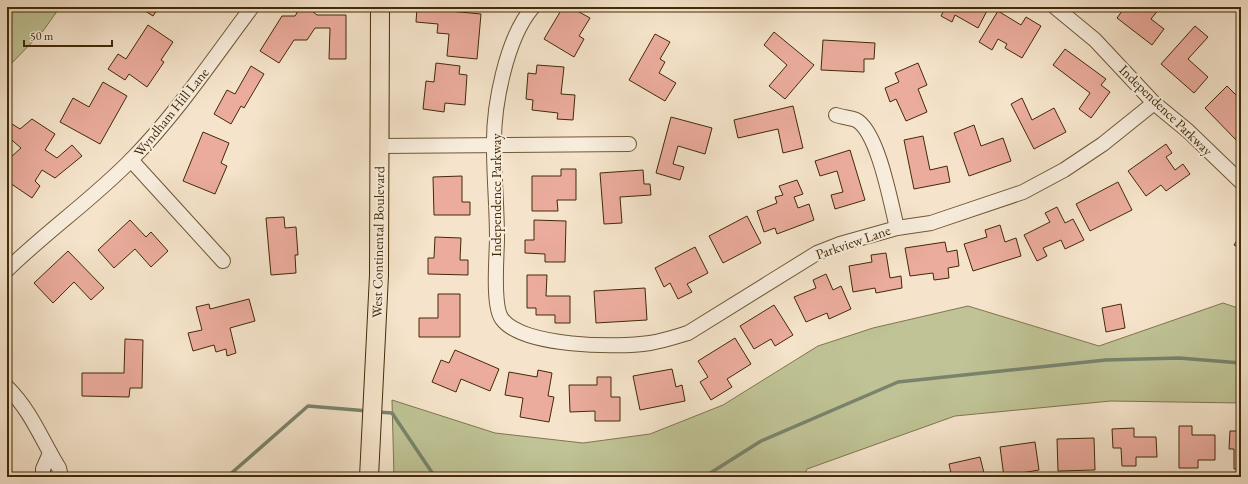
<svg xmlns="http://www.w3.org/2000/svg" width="1248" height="484" font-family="'EB Garamond',serif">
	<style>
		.green { fill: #bfc395; stroke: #80764e }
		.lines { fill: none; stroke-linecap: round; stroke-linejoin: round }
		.stream { stroke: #79836d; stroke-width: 3.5 }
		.building { fill: #ebac9d; stroke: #422a06 }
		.minor-casing { stroke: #6f5837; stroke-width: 16 }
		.major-casing { stroke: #422a06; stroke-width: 20 }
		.minor { stroke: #f8eddd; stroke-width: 14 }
		.major { stroke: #f5e4cb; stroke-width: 18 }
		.labels { text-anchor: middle; stroke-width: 4; stroke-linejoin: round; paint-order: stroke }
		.street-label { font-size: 14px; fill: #422a06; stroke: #f8eddd }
	</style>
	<rect width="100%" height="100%" fill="#f5e4cb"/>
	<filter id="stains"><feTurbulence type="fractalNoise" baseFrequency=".005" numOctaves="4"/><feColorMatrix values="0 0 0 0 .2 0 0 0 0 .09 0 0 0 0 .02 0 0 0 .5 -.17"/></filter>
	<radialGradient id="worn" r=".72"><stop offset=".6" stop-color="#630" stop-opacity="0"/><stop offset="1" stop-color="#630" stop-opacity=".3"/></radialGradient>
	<g class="green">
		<polygon points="7,7 60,7 43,31 7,68"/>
		<polygon points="1223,303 1241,309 1241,403 1111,401 955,416 807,469 803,477 394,477 392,400 495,433 583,443 650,434 723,405 818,346 873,328 968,306 1099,346"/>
	</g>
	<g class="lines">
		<g class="stream">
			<polyline points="378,412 392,413 435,477"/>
			<polyline points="227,477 308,406 368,411"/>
			<polyline points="704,477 761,441 898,382 1106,360 1179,358 1241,363"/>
		</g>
	</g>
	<g class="building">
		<polygon points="139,7 159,7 153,16"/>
		<polygon points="563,7 570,7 590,18 579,36 584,39 574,57 544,39"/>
		<polygon points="942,7 989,7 978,28 955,15 952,22 941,16 945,8"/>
		<polygon points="1125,7 1157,7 1159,9 1151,19 1164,29 1152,45 1117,18"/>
		<polygon points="417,8 481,14 477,59 447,56 449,34 437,33 438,24 416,22"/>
		<polygon points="298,11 312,11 317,15 346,15 346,59 329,59 330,28 315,28 307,40 294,40 279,63 260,51 282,16 295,16"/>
		<polygon points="998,11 1021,25 1026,17 1041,26 1022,58 1005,48 1007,44 998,39 992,50 979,42"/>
		<polygon points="148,25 173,42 161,60 164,62 147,87 129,74 125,80 108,69 118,54 126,59"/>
		<polygon points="1195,26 1208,37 1188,59 1208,77 1194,93 1161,64"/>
		<polygon points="774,32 814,65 785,99 769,86 787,65 764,45"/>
		<polygon points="655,34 670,42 660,59 665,62 659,73 676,83 665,101 629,80"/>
		<polygon points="823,40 875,43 874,59 864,59 864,72 821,70"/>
		<polygon points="1065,49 1106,79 1101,85 1110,92 1091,118 1079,109 1090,93 1053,65"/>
		<polygon points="436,63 460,66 459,74 467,75 465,105 445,103 444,112 423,109 426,81 434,82"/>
		<polygon points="918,63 927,85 918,89 927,112 906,121 896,99 890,102 885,88 899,82 895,73"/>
		<polygon points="537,65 564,67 561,94 575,95 573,120 557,119 558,113 532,110 533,100 526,99 528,73 536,74"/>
		<polygon points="251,66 264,74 244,108 241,106 231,124 214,114 227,90 235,94"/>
		<polygon points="103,82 127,96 100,144 60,122 73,98 89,107"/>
		<polygon points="1227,86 1241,100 1241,139 1238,142 1205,108"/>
		<polygon points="1022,98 1032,120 1054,108 1066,132 1034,149 1011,104"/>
		<polygon points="793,106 803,148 783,153 778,129 738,138 734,120"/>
		<polygon points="671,117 712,128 705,154 678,146 673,164 684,167 680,180 656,173"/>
		<polygon points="32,119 55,134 45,150 57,158 72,145 82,156 55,178 42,170 35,181 40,186 32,198 7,181 7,154 11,157 21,148 7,136 7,133 12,124 20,129"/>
		<polygon points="974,125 981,146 1003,138 1011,161 969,176 954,133"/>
		<polygon points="203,132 229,143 221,163 227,166 215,194 183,181"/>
		<polygon points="923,136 930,170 947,166 950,182 914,189 904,140"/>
		<polygon points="1166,144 1172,153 1166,157 1175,170 1183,164 1190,174 1166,191 1161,185 1146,196 1128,171"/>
		<polygon points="850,150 865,200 835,209 831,195 843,192 837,171 820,176 815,161"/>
		<polygon points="561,169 576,169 576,200 557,200 558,211 532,211 532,176 561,176"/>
		<polygon points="643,170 644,184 650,184 651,195 620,197 622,223 604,224 600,173"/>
		<polygon points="462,176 462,202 470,202 470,215 434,215 433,177"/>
		<polygon points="797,180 803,194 794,197 798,208 809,204 814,220 777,234 775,228 764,232 757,211 777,203 775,197 783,195 779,186"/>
		<polygon points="1118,182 1132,210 1090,231 1076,204"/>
		<polygon points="7,204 11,207 7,213"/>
		<polygon points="1057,207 1065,223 1073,219 1084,240 1065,249 1061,240 1043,248 1047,256 1037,261 1024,235 1050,222 1045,213"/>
		<polygon points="747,216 761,243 723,263 709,236"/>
		<polygon points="284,217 285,228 296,227 298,255 295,255 296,273 271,275 266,218"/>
		<polygon points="130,220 146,237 151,232 168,251 151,267 135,249 114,268 98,250"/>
		<polygon points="534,220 566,221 565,262 545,262 545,254 525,253 525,240 534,240"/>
		<polygon points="1000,225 1005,242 1016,238 1021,256 973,271 964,244 987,237 985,230"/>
		<polygon points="1241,234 1241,249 1234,245"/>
		<polygon points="435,237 461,238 460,260 468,260 468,275 428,274 428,258 434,258"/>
		<polygon points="945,242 947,252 957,250 959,266 948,268 949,278 934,280 933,273 910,276 905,248"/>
		<polygon points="695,247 708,273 687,284 692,292 678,299 670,283 664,287 655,268"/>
		<polygon points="68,251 104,288 91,300 74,282 53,303 34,283"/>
		<polygon points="886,253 890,278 901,276 902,288 876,293 875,288 853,292 849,266 872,262 871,255"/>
		<polygon points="826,274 833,290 841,286 851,309 829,319 827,313 806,322 794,297 816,288 813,280"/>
		<polygon points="527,275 547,275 546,296 570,296 570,323 555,323 555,315 536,315 536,308 527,308"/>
		<polygon points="645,288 647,320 596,323 594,291"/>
		<polygon points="438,294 460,294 460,337 419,337 419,318 438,318"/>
		<polygon points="249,299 255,321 230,328 236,353 227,356 226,349 216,352 214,345 193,351 188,333 202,330 196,307 209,304 210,309"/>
		<polygon points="1121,304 1125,328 1106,332 1102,308"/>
		<polygon points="774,305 793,335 775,346 771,339 754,349 740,326"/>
		<polygon points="735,338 751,364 727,379 732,387 711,400 700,382 708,377 698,361"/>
		<polygon points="125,339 143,340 142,388 130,388 129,397 82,396 82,373 124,373"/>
		<polygon points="455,350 499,369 490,391 461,379 456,392 432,382 441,360 449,363"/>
		<polygon points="672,369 676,387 682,385 685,401 640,410 633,376"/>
		<polygon points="538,370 552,373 548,396 554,397 549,422 520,417 523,398 505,395 509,372 537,377"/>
		<polygon points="597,377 611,377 611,397 620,397 620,421 595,421 595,411 570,412 569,385 597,385"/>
		<polygon points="1179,426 1192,426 1192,435 1215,435 1215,460 1198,460 1198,468 1179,468"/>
		<polygon points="1134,428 1134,437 1156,437 1157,457 1136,457 1136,466 1122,466 1121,448 1113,448 1112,429"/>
		<polygon points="1230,431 1241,431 1241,469 1234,469 1234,449 1229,449"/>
		<polygon points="1094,438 1095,470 1058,471 1057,439"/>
		<polygon points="1035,442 1039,470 1021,473 1021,477 1004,477 1000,447"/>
		<polygon points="980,457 985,477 941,477 941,475 951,473 949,464"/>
		<polygon points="924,472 926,477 913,477"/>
	</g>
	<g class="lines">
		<g class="minor-casing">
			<g id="minor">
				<path d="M533,7c-27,31 -40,100 -39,140 0,31 3,61 3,91 0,17 -5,68 5,81 20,28 116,29 148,24 13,-2 25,-6 38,-10l129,-80 23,-9 57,-16 34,-5 92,-31 41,-22 39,-26 51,-41"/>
				<polyline points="1055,7 1095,40 1154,103 1188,131 1241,182"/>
				<path d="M836,115c6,2 15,3 20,5 22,11 35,84 41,108"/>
				<polyline points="379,146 629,144"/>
				<polyline points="131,160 223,261"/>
				<path d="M7,270c40,-39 86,-71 125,-111 45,-46 81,-100 120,-152"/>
				<path d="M7,387c25,25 34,52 52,81l2,9"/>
				<polyline points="43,477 43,469 50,453"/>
			</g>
		</g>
		<g class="major-casing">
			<polyline id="major" points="369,477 379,275 380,7"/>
		</g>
		<use href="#minor" class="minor"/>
		<use href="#major" class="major"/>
	</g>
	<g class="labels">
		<g class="street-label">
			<text transform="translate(1166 110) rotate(44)" y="5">Independence Parkway</text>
			<text transform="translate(171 112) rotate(-51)" y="5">Wyndham Hill Lane</text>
			<text transform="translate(496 195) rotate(-90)" y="5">Independence Parkway</text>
			<text transform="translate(378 242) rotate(-89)" y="5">West Continental Boulevard</text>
			<text transform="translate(853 242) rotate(-19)" y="5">Parkview Lane</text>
		</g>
	</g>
	<rect width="1248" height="484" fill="none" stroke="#f5e4cb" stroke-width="24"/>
	<rect x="8" y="8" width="1232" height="468" fill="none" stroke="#422a06" stroke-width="2"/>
	<rect x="12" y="12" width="1224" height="460" fill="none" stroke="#422a06"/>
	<path d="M24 40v6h88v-6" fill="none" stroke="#422a06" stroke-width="2"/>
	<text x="30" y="40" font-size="12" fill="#422a06" stroke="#f8eddd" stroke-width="3" paint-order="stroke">50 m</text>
	<rect width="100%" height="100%" filter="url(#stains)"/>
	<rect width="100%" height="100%" fill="url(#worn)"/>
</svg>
